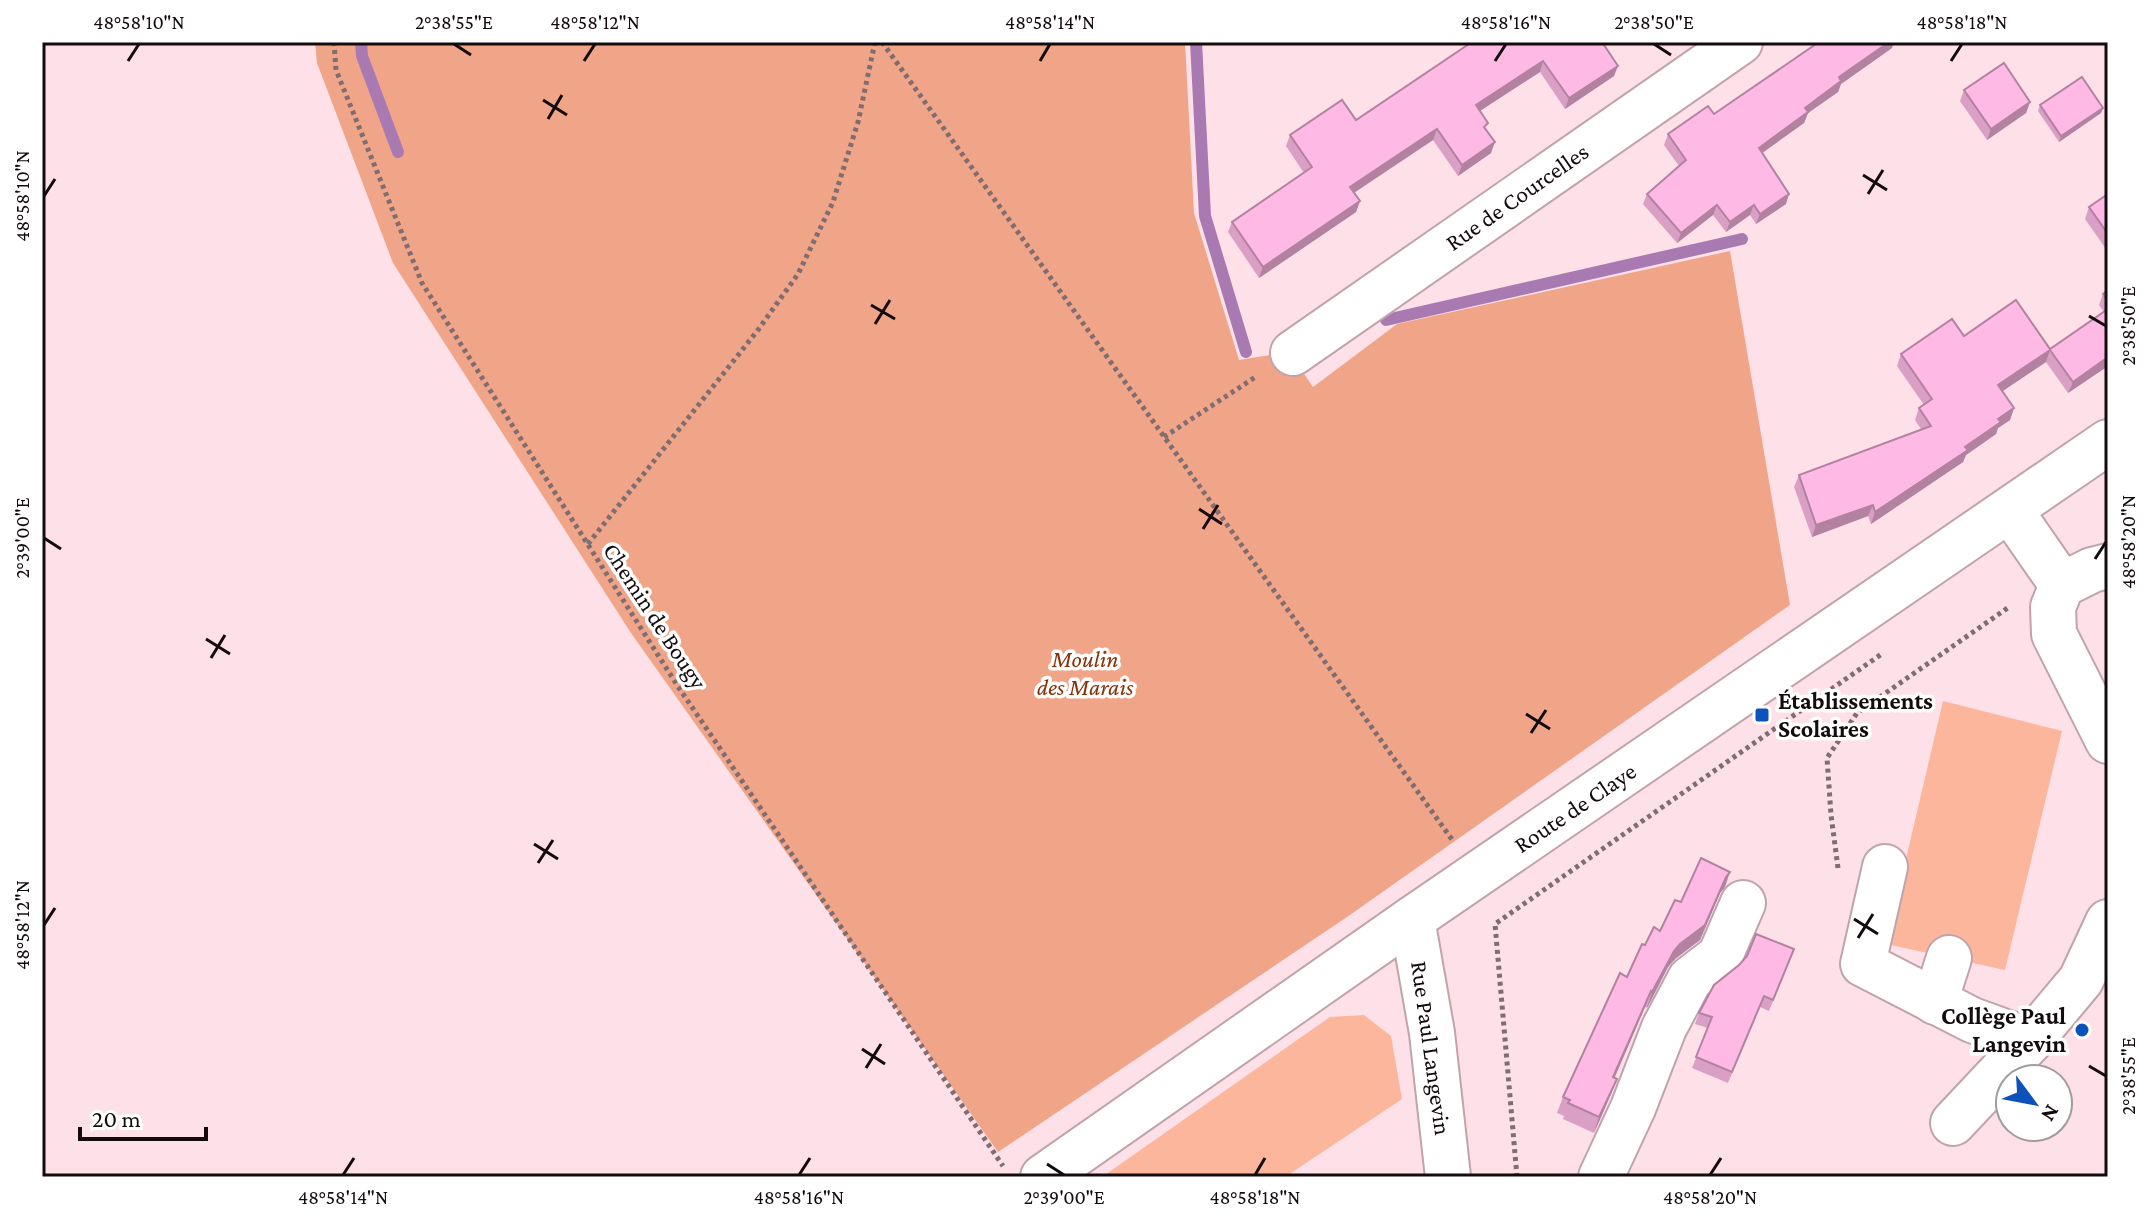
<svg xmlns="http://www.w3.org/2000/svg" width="2150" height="1219" font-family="'Crimson Pro',serif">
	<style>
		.green { fill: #fcb69c }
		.forest { fill: #f0a589 }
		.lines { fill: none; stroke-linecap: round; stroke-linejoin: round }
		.stream { stroke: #a97ab2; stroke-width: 12 }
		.minor-casing { stroke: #c1a4ab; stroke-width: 48 }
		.major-casing { stroke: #c1a4ab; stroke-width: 48 }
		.path { stroke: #7f6d71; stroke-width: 5; stroke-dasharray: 4 4; stroke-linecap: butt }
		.minor { stroke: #fff; stroke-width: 44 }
		.major { stroke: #fff; stroke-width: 44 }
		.wall { fill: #da9fc5 }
		.shaded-wall { fill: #b282a0 }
		.building { fill: #feb9e5; stroke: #b282a0; stroke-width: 2 }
		.ticks { fill: none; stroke: #140b0d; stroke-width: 3 }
		.poi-dot { fill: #0c51bc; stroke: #fff; stroke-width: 3 }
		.labels { text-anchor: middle; stroke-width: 7; stroke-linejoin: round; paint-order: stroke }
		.street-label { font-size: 24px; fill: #140b0d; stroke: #fff }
		.park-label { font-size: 24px; font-style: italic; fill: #873006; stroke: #fff }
		.poi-label { font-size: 24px; font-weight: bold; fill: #140b0d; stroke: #fff; text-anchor: start }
		.neatline { fill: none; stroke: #140b0d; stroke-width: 3 }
		.ticks-label { font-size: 20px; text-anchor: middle; fill: #140b0d }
	</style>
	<rect width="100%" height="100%" fill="#fee0e8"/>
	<g class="green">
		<polygon points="1943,701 2062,731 2005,970 1886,944"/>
		<polygon points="1364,1015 1391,1036 1402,1099 1285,1177 1102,1177 1330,1017"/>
	</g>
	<polygon class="forest" points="315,42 1185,42 1194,213 1239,360 1289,352 1313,387 1397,324 1730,251 1790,605 1347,917 998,1152 631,633 393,263 317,63"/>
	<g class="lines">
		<g class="stream">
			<polyline points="361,42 362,56 398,152"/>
			<polyline points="1196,42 1205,216 1246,352"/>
			<polyline points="1386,320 1742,239"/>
		</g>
		<g class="minor-casing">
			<g id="minor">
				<polyline points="1293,353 1740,42"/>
				<polyline points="2010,510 2062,585"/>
				<polyline points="2108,566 2092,570 2062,585 2053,607 2054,634 2108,741"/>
				<polyline points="1885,867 1863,964 1972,1020 2030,1041"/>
				<polyline points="1412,919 1432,1033 1448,1177"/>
				<polyline points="1935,1002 1949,958"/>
				<polyline points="1953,1123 2030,1041 2081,980 2108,922"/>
				<polyline points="1601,1177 1633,1108 1664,1028 1690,979 1720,956 1743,903"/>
			</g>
		</g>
		<g class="major-casing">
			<polyline id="major" points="1043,1177 1412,919 2108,442"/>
		</g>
		<g class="path">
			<polyline points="334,42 336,70 422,283 677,685 1003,1166"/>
			<polyline points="882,42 1453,841"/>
			<polyline points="1164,437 1257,376"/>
			<polyline points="588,544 758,330 798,274 833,202 858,122 875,42"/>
			<polyline points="1838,868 1831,815 1827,758 1857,713 2009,607"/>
			<polyline points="1517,1177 1495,924 1883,653"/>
		</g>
		<use href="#minor" class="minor"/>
		<use href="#major" class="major"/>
	</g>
	<g class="wall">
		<polygon points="1472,42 1603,42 1614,76 1565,109 1540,72 1480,111 1491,153 1458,176 1433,140 1354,193 1360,201 1356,212 1259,278 1228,232 1232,222 1304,173 1286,146 1290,135 1356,120"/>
		<polygon points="1892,48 1841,84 1838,92 1808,113 1804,123 1762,153 1786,204 1756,224 1750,215 1726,232 1713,215 1677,243 1643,204 1647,194 1679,166 1664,145 1668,134 1714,114"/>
		<polygon points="1964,90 2030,102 2026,113 1987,140 1960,101"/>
		<polygon points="2040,105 2103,108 2101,113 2059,142 2038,111"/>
		<polygon points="2108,194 2108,252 2085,219 2089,207"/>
		<polygon points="2108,290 2108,366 2068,393 2046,362 2002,391 2014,408 2010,420 1998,428 1996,434 1966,455 1963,462 1871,524 1868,516 1812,537 1794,487 1799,475 1921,429 1915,420 1919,408 1924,405 1897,366 1901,354 1964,336 2050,349 2104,312 2099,305 2103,294"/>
		<polygon points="1725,887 1720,893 1700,940 1675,959 1668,967 1647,1008 1645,1007 1614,1078 1611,1094 1594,1133 1563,1119 1564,1116 1557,1113 1563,1097 1645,945 1660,931 1681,902"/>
		<polygon points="1794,949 1769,1011 1760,1007 1728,1083 1692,1068 1708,1028 1695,1024 1699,1013 1739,965"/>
	</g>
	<g class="shaded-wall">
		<polygon points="1889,42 1894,42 1892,48 1841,84 1838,92 1808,113 1804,123 1755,158 1759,148 1839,77"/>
		<polygon points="1543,61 1540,72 1472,116 1476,105"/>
		<polygon points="1618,66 1614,76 1565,109 1569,98"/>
		<polygon points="2030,102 2026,113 1987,140 1991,129"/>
		<polygon points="2103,108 2101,113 2059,142 2061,136"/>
		<polygon points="1437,129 1433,140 1346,198 1350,187"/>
		<polygon points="1495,142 1491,153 1458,176 1462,165"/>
		<polygon points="1789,194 1786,204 1756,224 1760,214"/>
		<polygon points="1360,201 1356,212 1259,278 1263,267"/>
		<polygon points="1717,205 1713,215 1677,243 1681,233"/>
		<polygon points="1754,205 1750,215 1726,232 1730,222"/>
		<polygon points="2050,350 2046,362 1994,397 1998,385"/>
		<polygon points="2108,357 2108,366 2068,393 2073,382"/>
		<polygon points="2014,408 2010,420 1998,428 1996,434 1966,455 1963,462 1871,524 1875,512 1965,447 1998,419"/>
		<polygon points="1873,505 1868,516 1812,537 1816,525"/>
		<polygon points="1730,872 1725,887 1720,893 1700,940 1675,959 1668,967 1647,1008 1652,992 1674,951"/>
		<polygon points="1651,991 1645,1007 1608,1093 1613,1077"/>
		<polygon points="1617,1079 1611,1094 1594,1133 1599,1117"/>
	</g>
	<g class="building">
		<polygon points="1472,42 1602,42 1618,66 1569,98 1543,61 1476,105 1488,123 1484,127 1495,142 1462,165 1437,129 1350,187 1360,201 1263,267 1232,222 1312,167 1290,135 1342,100 1356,120"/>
		<polygon points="1819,42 1889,42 1839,77 1841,81 1805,108 1808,112 1759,148 1789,194 1760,214 1754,205 1730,222 1717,205 1681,233 1647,194 1686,160 1668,134 1708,106 1714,114"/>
		<polygon points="2004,63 2030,102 1991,129 1964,90"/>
		<polygon points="2082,77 2103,108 2061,136 2040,105"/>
		<polygon points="2108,194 2108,234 2089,207"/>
		<polygon points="2108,290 2108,301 2103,294"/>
		<polygon points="2016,300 2050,349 2108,309 2108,357 2073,382 2050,350 1998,385 2014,408 1998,419 2001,422 1965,447 1968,450 1875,512 1873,505 1816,525 1799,475 1931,426 1919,408 1932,399 1901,354 1952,319 1964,336"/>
		<polygon points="1701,858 1730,872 1726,877 1705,925 1680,944 1674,951 1652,992 1651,991 1613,1077 1617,1079 1599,1117 1568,1103 1570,1100 1563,1097 1620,973 1627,977 1642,944 1645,945 1654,927 1660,931 1675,900 1681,902"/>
		<polygon points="1756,934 1794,949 1773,1000 1764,996 1732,1072 1696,1057 1712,1017 1699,1013 1714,985 1739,965 1747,956"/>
	</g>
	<path class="ticks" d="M454,44l17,11M1654,44l17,11M128,61l11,-17M584,61l11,-17M1040,61l10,-17M1495,61l11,-17M1951,61l11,-17M543,100l24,15M548,119l14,-24M1863,175l24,15M1868,194l15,-24M44,196l11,-17M871,305l24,14M2089,316l17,10M875,324l15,-24M1199,509l23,15M1203,529l15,-24M44,538l17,11M2095,559l11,-17M206,639l24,15M211,658l14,-23M1526,714l24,15M1531,733l15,-23M534,844l24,15M538,863l15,-23M1854,919l24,15M44,925l11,-17M1858,938l15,-24M862,1049l23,15M2089,1066l17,10M866,1068l15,-24M1047,1164l17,11M343,1175l11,-17M799,1175l11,-17M1255,1175l10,-17M1710,1175l11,-17"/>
	<g class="poi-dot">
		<rect x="1754" y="707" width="16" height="16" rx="4"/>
		<circle cx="2082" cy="1030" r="8"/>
	</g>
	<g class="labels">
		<g class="street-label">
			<text transform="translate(1517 197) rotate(-35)" y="8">Rue de Courcelles</text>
			<text transform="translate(655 616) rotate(57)" y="8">Chemin de Bougy</text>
			<text transform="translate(1575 808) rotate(-34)" y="8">Route de Claye</text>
			<text transform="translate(1431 1048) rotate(82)" y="8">Rue Paul Langevin</text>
		</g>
		<g class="park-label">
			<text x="1085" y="667">Moulin<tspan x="1085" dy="28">des Marais</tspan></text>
		</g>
		<g class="poi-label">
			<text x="1778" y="709">Établissements<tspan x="1778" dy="28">Scolaires</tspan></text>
			<text x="2066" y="1024" text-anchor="end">Collège Paul<tspan x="2066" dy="28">Langevin</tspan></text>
		</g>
	</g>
	<rect width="2150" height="1219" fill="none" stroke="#ffffff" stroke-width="88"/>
	<g transform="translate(2034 1103) rotate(122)"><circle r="38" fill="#ffffff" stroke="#a19d9e" stroke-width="2"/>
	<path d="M0-6L14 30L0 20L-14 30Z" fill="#0c51bc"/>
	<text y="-12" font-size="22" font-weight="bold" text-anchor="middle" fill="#140b0d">N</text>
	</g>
	<path d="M80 1127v12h126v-12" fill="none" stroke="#140b0d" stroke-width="4"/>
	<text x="92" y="1127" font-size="24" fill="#140b0d" stroke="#ffffff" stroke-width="6" paint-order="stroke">20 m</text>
	<rect x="44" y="44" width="2062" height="1131" class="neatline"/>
	<g class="ticks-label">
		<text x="139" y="29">48°58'10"N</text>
		<text x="454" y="29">2°38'55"E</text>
		<text x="595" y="29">48°58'12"N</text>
		<text x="1050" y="29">48°58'14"N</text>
		<text x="1506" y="29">48°58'16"N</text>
		<text x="1654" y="29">2°38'50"E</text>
		<text x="1962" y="29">48°58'18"N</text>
		<text transform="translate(22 196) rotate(-90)" y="7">48°58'10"N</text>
		<text transform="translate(2128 326) rotate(-90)" y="7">2°38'50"E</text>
		<text transform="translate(22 538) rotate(-90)" y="7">2°39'00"E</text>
		<text transform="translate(2128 542) rotate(-90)" y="7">48°58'20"N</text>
		<text transform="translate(22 925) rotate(-90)" y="7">48°58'12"N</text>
		<text transform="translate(2128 1076) rotate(-90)" y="7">2°38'55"E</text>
		<text x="343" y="1204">48°58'14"N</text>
		<text x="799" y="1204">48°58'16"N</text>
		<text x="1064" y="1204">2°39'00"E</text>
		<text x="1255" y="1204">48°58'18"N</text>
		<text x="1710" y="1204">48°58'20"N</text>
	</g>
</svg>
